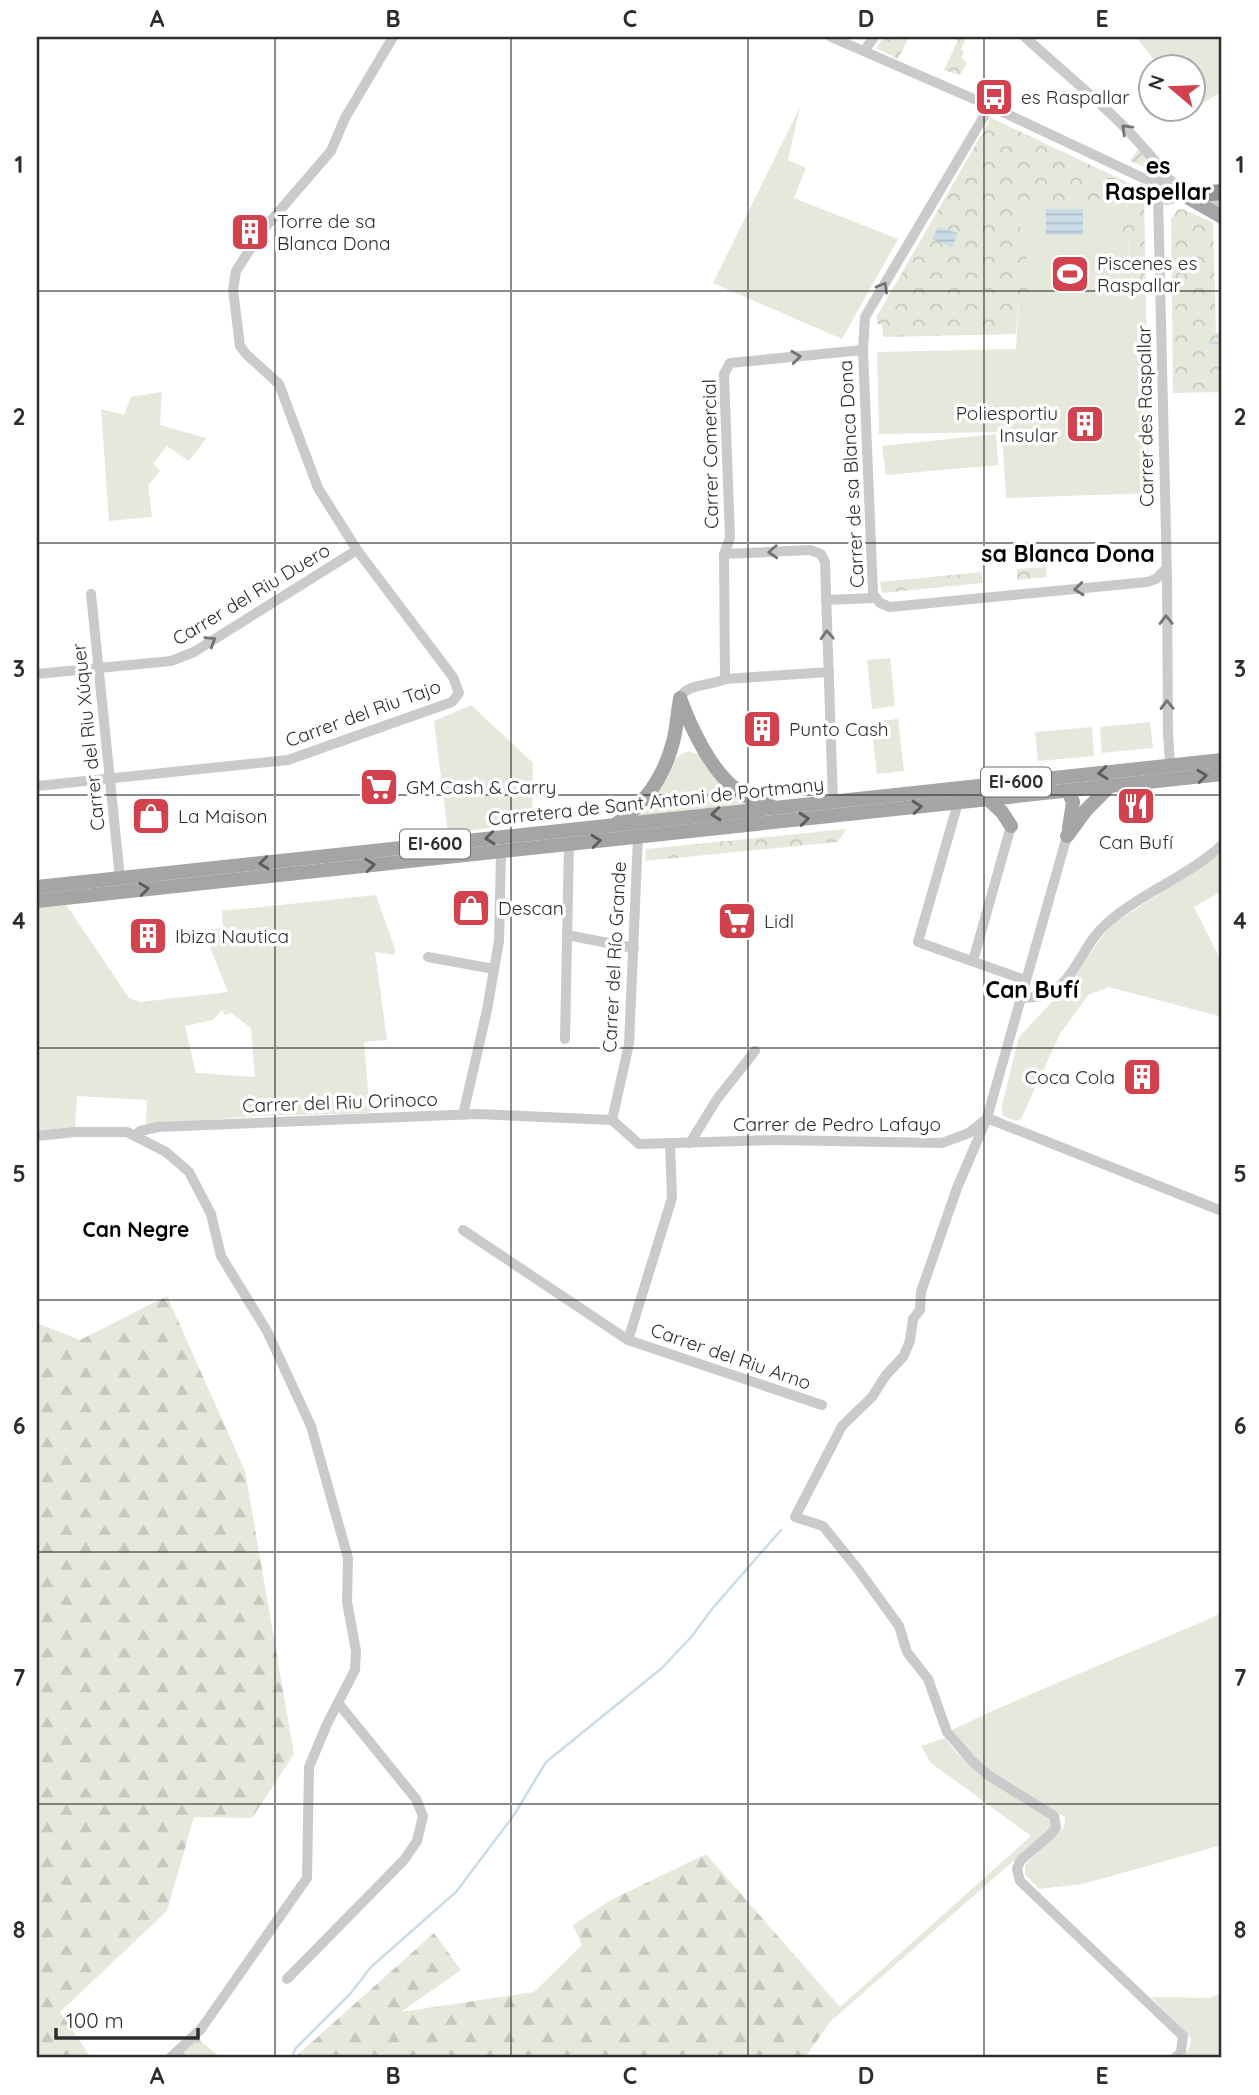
<svg xmlns="http://www.w3.org/2000/svg" width="1259" height="2095" font-family="Quicksand,sans-serif">
	<style>
		.grass { fill: #e4e9dc; fill-rule: evenodd }
		.forest { fill: url(#forest-firs) }
		.park { fill: url(#park-crowns) }
		.garden { fill: url(#garden-furrows) }
		.water { fill: url(#water-rules) }
		.lines { fill: none; stroke-linecap: round; stroke-linejoin: round }
		.stream { stroke: #cadde7; stroke-width: 2.5 }
		.minor { stroke: #cacaca; stroke-width: 10 }
		.major { stroke: #a5a5a5; stroke-width: 14 }
		.highway { stroke: #949494; stroke-width: 16 }
		.oneway { stroke: #747474 }
		.oneway2 { stroke: #5d5d5d }
		.grid { fill: none; stroke: #2d2d2d; stroke-width: 2; stroke-opacity: 0.55 }
		.labels { text-anchor: middle; stroke-width: 7; stroke-linejoin: round; paint-order: stroke }
		.shield { fill: #fff; stroke: #6c6c6c; stroke-width: 2 }
		.shield-label { font-size: 18px; font-weight: bold; fill: #2d2d2d }
		.poi-label { font-size: 19px; fill: #2d2d2d; stroke: #fff; text-anchor: start }
		.street-label { font-size: 19px; fill: #2d2d2d; stroke: #fff }
		.neighbourhood-label { font-size: 21px; font-weight: bold; fill: #000; stroke: #fff }
		.quarter-label { font-size: 23px; font-weight: bold; fill: #000; stroke: #fff }
		.neatline { fill: none; stroke: #2d2d2d; stroke-width: 2.5 }
		.grid-label { font-size: 23px; text-anchor: middle; font-weight: bold; fill: #2d2d2d }
	</style>
	<defs>
		<pattern id="forest-firs" width="22" height="20" patternUnits="userSpaceOnUse" patternTransform="scale(1.75)"><rect width="22" height="20" fill="#e4e9dc"/><path d="M5 1l3.5 6h-7zM16 11l3.5 6h-7z" fill="#c4c8bd"/></pattern>
		<pattern id="park-crowns" width="20" height="18" patternUnits="userSpaceOnUse" patternTransform="scale(1.75)"><rect width="20" height="18" fill="#e4e9dc"/><path d="M2 6a3 3 0 1 1 6 0M12 15a3 3 0 1 1 6 0" fill="none" stroke="#c4c8bd"/></pattern>
		<pattern id="garden-furrows" width="10" height="10" patternUnits="userSpaceOnUse" patternTransform="scale(1.75)"><rect width="10" height="10" fill="#e4e9dc"/><path d="M-1 1l2-2M0 10L10 0M9 11l2-2" fill="none" stroke="#c4c8bd"/></pattern>
		<pattern id="water-rules" width="6" height="5" patternUnits="userSpaceOnUse" patternTransform="scale(1.75)"><rect width="6" height="5" fill="#cadde7"/><path d="M0 2.5h6" fill="none" stroke="#aebec6"/></pattern>
	</defs>
	<rect width="100%" height="100%" fill="#fff"/>
	<g class="grass">
		<polygon points="1136,37 1222,37 1222,92 1192,109 1192,66 1159,66"/>
		<polygon points="800,107 788,160 806,168 794,198 898,239 842,339 713,283"/>
		<polygon points="1097,199 1116,199 1118,231 1128,231 1129,271 1146,299 1149,493 1006,498 1002,432 879,434 877,352 1016,349 1019,301 1028,300 1020,238 1020,202 1031,201 1033,205 1095,205"/>
		<polygon points="162,392 160,425 206,438 189,461 167,446 153,463 160,471 148,485 152,517 109,521 101,409 124,415 131,397"/>
		<polygon points="996,434 998,465 886,475 882,446"/>
		<polygon points="890,658 895,706 872,709 867,660"/>
		<polygon points="471,705 533,763 532,823 448,833 434,721"/>
		<polygon points="898,719 904,771 877,774 871,722"/>
		<polygon points="1150,722 1153,748 1102,753 1100,727"/>
		<polygon points="1092,727 1094,756 1038,761 1035,732"/>
		<path d="M689,751l11,4 50,48 -114,13c14,-23 27,-57 53,-65z"/>
		<polygon points="1222,853 1222,891 1194,907 1222,963 1222,1017 1109,987 1088,995 1060,1034 1021,1119 1016,1121 1003,1116 1002,1105 1019,1037 1064,989 1110,926"/>
		<path d="M376,895l19,54 -1,6 -19,-3 12,88 -23,2 6,71 -112,3 -112,9 1,-25 -70,-4 -2,33 -38,2v-224l28,-4 64,95 11,4 88,-10 -25,-62 20,-2 -1,-17zM222,1010l3,5 6,-2 20,15 4,49 -59,-4 -11,-47 28,-6z"/>
		<path d="M1222,1613v232l-139,39 -44,5 -14,-15v-9l39,-38 1,-10 -74,-44 -41,-42c89,-43 182,-78 272,-118z"/>
		<path d="M945,1738c27,39 71,54 106,83l-1,8 -220,193 10,-15 191,-171 -100,-73 -10,-17z"/>
		<polygon points="1222,1993 1222,2058 1181,2058 1190,2047 1191,2038 1151,1997 1209,1998"/>
	</g>
	<g class="forest">
		<polygon points="167,1296 245,1471 294,1754 252,1818 194,1817 167,1911 60,2012 91,2058 37,2058 37,1323 80,1340"/>
		<polygon points="706,1854 840,2007 805,2058 294,2058 434,1933 461,1970 401,2012 534,1992 582,1945 573,1925 611,1900"/>
		<polygon points="197,2038 221,2058 176,2058"/>
	</g>
	<g class="park">
		<polygon points="884,37 909,37 898,59 876,48"/>
		<polygon points="952,37 967,37 961,49 964,52 961,58 967,63 960,75 944,70 958,40"/>
		<polygon points="991,118 1144,190 1146,299 1129,271 1128,232 1118,232 1116,199 1097,199 1095,205 1033,205 1031,201 1020,202 1020,238 1026,240 1028,301 1019,301 1016,334 883,337 882,324 877,324 877,316"/>
		<polygon points="1178,209 1185,210 1213,223 1216,333 1222,333 1222,392 1173,393 1171,219"/>
		<polygon points="1046,567 1047,577 1017,580 1017,569"/>
		<polygon points="982,572 982,583 882,593 880,582"/>
		<polygon points="846,829 838,842 645,861 646,849"/>
	</g>
	<polygon class="garden" points="1140,147 1158,173 1130,161"/>
	<g class="water">
		<rect x="1046" y="209" width="37" height="26"/>
		<polygon points="938,227 958,233 952,247 932,239"/>
	</g>
	<g class="lines">
		<g class="stream">
			<polyline points="1210,342 1222,344"/>
			<polyline points="291,2058 296,2048 350,1994 371,1967 456,1892 514,1815 546,1762 662,1668 692,1636 712,1609 781,1530"/>
		</g>
		<g class="minor">
			<polyline points="831,37 990,106 1143,178 1161,182"/>
			<path d="M1025,37c50,46 106,88 145,144"/>
			<polyline points="864,51 874,37"/>
			<polyline points="990,106 865,317 863,350 873,594 880,603 890,607 1147,582 1156,579 1165,570"/>
			<circle cx="1167" cy="190" r="10"/>
			<polyline points="1158,196 1167,576 1168,733 1170,765"/>
			<polyline points="1202,196 1222,203"/>
			<polyline points="724,554 810,550 821,554 825,562 833,802"/>
			<polyline points="91,594 120,878"/>
			<polyline points="826,600 875,598"/>
			<polyline points="37,674 171,661 194,652 357,550"/>
			<polyline points="725,679 724,554 730,538 724,374 730,363 863,350"/>
			<path d="M680,698c7,-15 31,-12 45,-19l104,-7"/>
			<polyline points="37,786 288,760 452,702 459,693 453,677 357,550 318,488 279,384 246,354 240,346 233,290 236,271 262,231 331,151 345,118 393,37"/>
			<polyline points="958,803 918,942 1025,980"/>
			<polyline points="1067,836 987,1118 957,1188 921,1292 920,1310 913,1319 910,1341 903,1357 886,1375 872,1397 842,1426 795,1517 823,1526 857,1568 899,1626 907,1652 928,1679 947,1732 971,1760 988,1775 1054,1816 1056,1827 1052,1833 1020,1861 1017,1869 1020,1881 1183,2036 1181,2052 1175,2058"/>
			<polyline points="567,935 634,948"/>
			<polyline points="428,957 494,969"/>
			<polyline points="973,961 1011,826"/>
			<path d="M1020,998c8,-1 20,0 27,-3 28,-14 36,-51 59,-71 35,-31 81,-47 116,-79"/>
			<polyline points="565,1039 569,844"/>
			<polyline points="463,1115 487,1010 499,941 501,851"/>
			<polyline points="987,1118 1222,1211"/>
			<polyline points="612,1120 629,1044 638,837"/>
			<polyline points="136,1135 140,1131 158,1127 477,1114 612,1120 639,1144 776,1140 942,1143 969,1133 984,1121"/>
			<polyline points="37,1136 75,1132 127,1132 166,1152 189,1172 211,1214 221,1256 267,1331 311,1426 348,1558 347,1602 356,1651 355,1670 327,1724 309,1767 307,1878 201,2029 170,2058"/>
			<polyline points="690,1143 717,1099 755,1051"/>
			<polyline points="463,1230 628,1340 672,1198 670,1144"/>
			<polyline points="628,1340 822,1405"/>
			<polyline points="287,1979 404,1860 417,1841 423,1816 416,1799 338,1703"/>
		</g>
		<g class="major">
			<polyline points="1185,196 1222,217"/>
			<path d="M680,698c11,30 31,73 57,92 10,8 22,12 34,16"/>
			<polyline points="1068,791 1073,802 1069,828"/>
			<polyline points="988,799 1002,812 1011,826"/>
			<path d="M615,825c29,-20 49,-48 58,-83 4,-14 4,-28 7,-43"/>
			<polyline points="1067,836 1086,810 1110,786"/>
			<polyline points="37,887 1222,760"/>
			<polyline points="37,901 1222,774"/>
		</g>
		<polyline class="highway" points="1197,194 1222,192"/>
	</g>
	<defs><path id="oneway-chevron" d="M-2-3.5L2.5 0L-2 3.5" fill="none" stroke-width="1.6" stroke-linecap="round" stroke-linejoin="round" transform="scale(1.75)"/></defs>
	<g class="oneway">
		<use href="#oneway-chevron" transform="translate(1126 129) rotate(-136)"/>
		<use href="#oneway-chevron" transform="translate(883 287) rotate(-60)"/>
		<use href="#oneway-chevron" transform="translate(796 357) rotate(-6)"/>
		<use href="#oneway-chevron" transform="translate(773 552) rotate(177)"/>
		<use href="#oneway-chevron" transform="translate(1079 589) rotate(174)"/>
		<use href="#oneway-chevron" transform="translate(1166 620) rotate(-91)"/>
		<use href="#oneway-chevron" transform="translate(827 635) rotate(-93)"/>
		<use href="#oneway-chevron" transform="translate(211 641) rotate(-32)"/>
		<use href="#oneway-chevron" transform="translate(1167 705) rotate(-91)"/>
	</g>
	<g class="oneway2">
		<use href="#oneway-chevron" transform="translate(1103 773) rotate(174)"/>
		<use href="#oneway-chevron" transform="translate(1202 776) rotate(-6)"/>
		<use href="#oneway-chevron" transform="translate(917 807) rotate(-6)"/>
		<use href="#oneway-chevron" transform="translate(716 814) rotate(174)"/>
		<use href="#oneway-chevron" transform="translate(804 819) rotate(-6)"/>
		<use href="#oneway-chevron" transform="translate(490 838) rotate(174)"/>
		<use href="#oneway-chevron" transform="translate(596 841) rotate(-6)"/>
		<use href="#oneway-chevron" transform="translate(264 863) rotate(174)"/>
		<use href="#oneway-chevron" transform="translate(370 865) rotate(-6)"/>
		<use href="#oneway-chevron" transform="translate(144 889) rotate(-6)"/>
	</g>
	<path class="grid" d="M275,37v2021M511,37v2021M748,37v2021M984,37v2021M37,291h1185M37,543h1185M37,795h1185M37,1048h1185M37,1300h1185M37,1552h1185M37,1804h1185"/>
	<defs>
		<g id="bus-square" transform="scale(2.0125)"><rect x="-9" y="-9" width="18" height="18" rx="4" fill="#d2414e" stroke="#fff"/><path d="M-5-6H5V4H4V6H2V4H-2V6H-4V4H-5ZM-3.5-4V0h7V-4ZM-3.5 1.2v1.5H-2V1.2ZM2 1.2v1.5H3.5V1.2Z" fill="#fff"/></g>
		<g id="building-square" transform="scale(2.0125)"><rect x="-9" y="-9" width="18" height="18" rx="4" fill="#d2414e" stroke="#fff"/><path d="M-4-6H4V6H1V3H-1V6H-4ZM-2.5-4.3h1.7v1.8h-1.7ZM.8-4.3h1.7v1.8H.8ZM-2.5-1h1.7V.8h-1.7ZM.8-1h1.7V.8H.8Z" fill="#fff"/></g>
		<g id="stadium-square" transform="scale(2.0125)"><rect x="-9" y="-9" width="18" height="18" rx="4" fill="#d2414e" stroke="#fff"/><path d="M0-5a6.5 5 0 1 0 0 10a6.5 5 0 1 0 0-10ZM-3.5-1.8h7v3.6h-7Z" fill="#fff"/></g>
		<g id="supermarket-square" transform="scale(2.0125)"><rect x="-9" y="-9" width="18" height="18" rx="4" fill="#d2414e" stroke="#fff"/><path d="M-6-5.5h2.5l.6 2H6L4.5 2H-2.5L-4.4-4H-6ZM-1.5 3.2a1.3 1.3 0 1 0 .1 0ZM3 3.2a1.3 1.3 0 1 0 .1 0Z" fill="#fff"/></g>
		<g id="restaurant-square" transform="scale(2.0125)"><rect x="-9" y="-9" width="18" height="18" rx="4" fill="#d2414e" stroke="#fff"/><path d="M-5-6h1v4h1v-4h1v4h1v-4h1v5L-1.5 .5V6h-2V.5L-5-1ZM5-6V6H3V1.5H1.5Q1.5-4 5-6Z" fill="#fff"/></g>
		<g id="shop-square" transform="scale(2.0125)"><rect x="-9" y="-9" width="18" height="18" rx="4" fill="#d2414e" stroke="#fff"/><path d="M-5-2.5h2.3a2.7 3.5 0 0 1 5.4 0H5L5.5 6h-11ZM-1.5-2.5h3a1.5 2.3 0 0 0-3 0Z" fill="#fff"/></g>
	</defs>
	<g fill-rule="evenodd">
		<use href="#bus-square" x="994" y="97"/>
		<use href="#building-square" x="250" y="232"/>
		<use href="#stadium-square" x="1070" y="274"/>
		<use href="#building-square" x="1085" y="424"/>
		<use href="#building-square" x="762" y="729"/>
		<use href="#supermarket-square" x="379" y="787"/>
		<use href="#restaurant-square" x="1136" y="806"/>
		<use href="#shop-square" x="151" y="816"/>
		<use href="#shop-square" x="471" y="908"/>
		<use href="#supermarket-square" x="737" y="921"/>
		<use href="#building-square" x="148" y="936"/>
		<use href="#building-square" x="1142" y="1077"/>
	</g>
	<g class="labels">
		<g class="shield">
			<rect x="981" y="767.5" width="70" height="29" rx="5"/>
			<rect x="400" y="829.5" width="70" height="29" rx="5"/>
		</g>
		<g class="shield-label">
			<text x="1016" y="788">EI-600</text>
			<text x="435" y="850">EI-600</text>
		</g>
		<g class="poi-label">
			<text x="1021" y="104">es Raspallar</text>
			<text x="277" y="228">Torre de sa<tspan x="277" dy="22">Blanca Dona</tspan></text>
			<text x="1097" y="270">Piscenes es<tspan x="1097" dy="22">Raspallar</tspan></text>
			<text x="1058" y="420" text-anchor="end">Poliesportiu<tspan x="1058" dy="22">Insular</tspan></text>
			<text x="789" y="736">Punto Cash</text>
			<text x="406" y="794">GM Cash &amp; Carry</text>
			<text x="178" y="823">La Maison</text>
			<text x="1136" y="849" text-anchor="middle">Can Bufí</text>
			<text x="498" y="915">Descan</text>
			<text x="764" y="928">Lidl</text>
			<text x="175" y="943">Ibiza Nautica</text>
			<text x="1115" y="1084" text-anchor="end">Coca Cola</text>
		</g>
		<g class="street-label">
			<text transform="translate(1145 416) rotate(-91)" y="7">Carrer des Raspallar</text>
			<text transform="translate(710 454) rotate(-91)" y="7">Carrer Comercial</text>
			<text transform="translate(851 474) rotate(-93)" y="7">Carrer de sa Blanca Dona</text>
			<text transform="translate(251 594) rotate(-31)" y="7">Carrer del Riu Duero</text>
			<text transform="translate(363 713) rotate(-20)" y="7">Carrer del Riu Tajo</text>
			<text transform="translate(88 737) rotate(-96)" y="7">Carrer del Riu Xúquer</text>
			<text transform="translate(656 801) rotate(-6)" y="7">Carretera de Sant Antoni de Portmany</text>
			<text transform="translate(614 957) rotate(-87)" y="7">Carrer del Río Grande</text>
			<text transform="translate(340 1102) rotate(-2)" y="7">Carrer del Riu Orinoco</text>
			<text x="837" y="1131">Carrer de Pedro Lafayo</text>
			<text transform="translate(731 1356) rotate(19)" y="7">Carrer del Riu Arno</text>
		</g>
		<g class="neighbourhood-label">
			<text x="136" y="1237">Can Negre</text>
		</g>
		<g class="quarter-label">
			<text x="1158" y="174">es<tspan x="1158" dy="26">Raspellar</tspan></text>
			<text x="1068" y="562">sa Blanca Dona</text>
			<text x="1032" y="998">Can Bufí</text>
		</g>
	</g>
	<rect width="1259" height="2095" fill="none" stroke="#ffffff" stroke-width="77"/>
	<g transform="translate(1172 88) rotate(289)"><circle r="33" fill="#ffffff" stroke="#ababab" stroke-width="2"/>
	<path d="M0-5L12 26L0 18L-12 26Z" fill="#d2414e"/>
	<text y="-10" font-size="19" font-weight="bold" text-anchor="middle" fill="#2d2d2d">N</text>
	</g>
	<path d="M56 2028v10h142v-10" fill="none" stroke="#2d2d2d" stroke-width="3.5"/>
	<text x="66" y="2028" font-size="21" fill="#2d2d2d" stroke="#ffffff" stroke-width="5" paint-order="stroke">100 m</text>
	<rect x="38" y="38" width="1182" height="2018" class="neatline"/>
	<g class="grid-label">
		<text x="157" y="27">A</text>
		<text x="393" y="27">B</text>
		<text x="630" y="27">C</text>
		<text x="866" y="27">D</text>
		<text x="1102" y="27">E</text>
		<text x="19" y="173">1</text>
		<text x="1240" y="173">1</text>
		<text x="19" y="425">2</text>
		<text x="1240" y="425">2</text>
		<text x="19" y="677">3</text>
		<text x="1240" y="677">3</text>
		<text x="19" y="929">4</text>
		<text x="1240" y="929">4</text>
		<text x="19" y="1182">5</text>
		<text x="1240" y="1182">5</text>
		<text x="19" y="1434">6</text>
		<text x="1240" y="1434">6</text>
		<text x="19" y="1686">7</text>
		<text x="1240" y="1686">7</text>
		<text x="19" y="1938">8</text>
		<text x="1240" y="1938">8</text>
		<text x="157" y="2084">A</text>
		<text x="393" y="2084">B</text>
		<text x="630" y="2084">C</text>
		<text x="866" y="2084">D</text>
		<text x="1102" y="2084">E</text>
	</g>
</svg>
